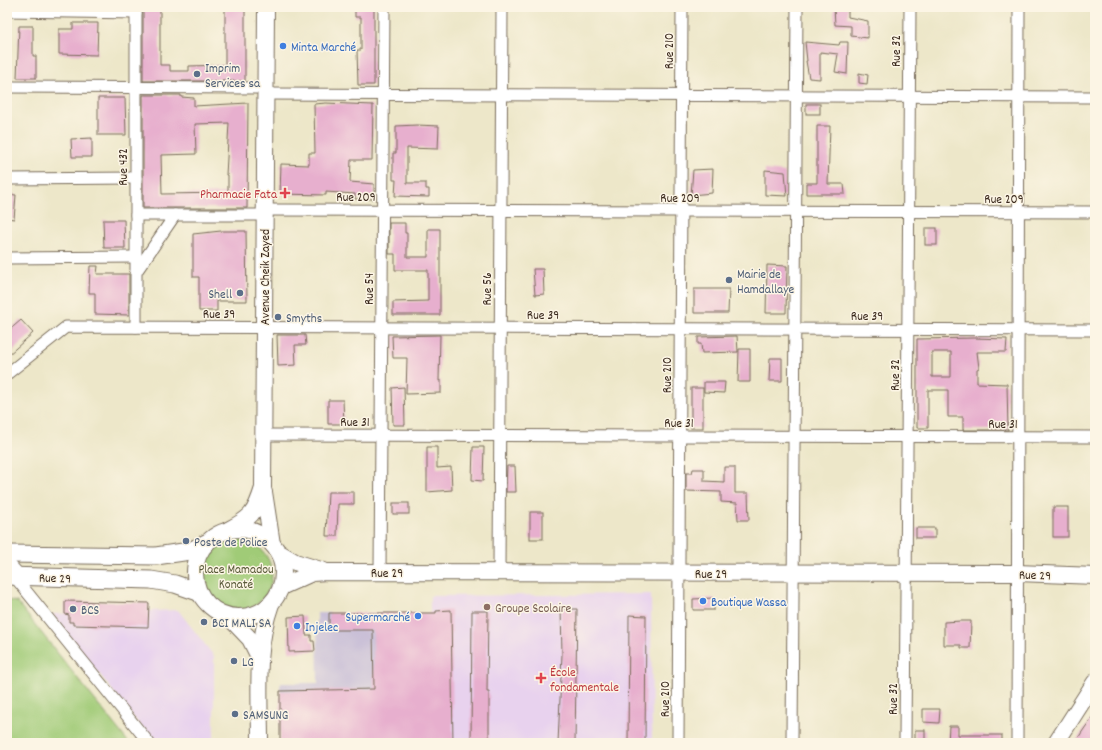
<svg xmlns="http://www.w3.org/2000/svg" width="1102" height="750" font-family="Dekko,sans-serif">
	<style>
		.built { fill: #e8d2ee }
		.industrial { fill: #c9bfd7 }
		.green { fill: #a0cb77; stroke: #6e7a4a }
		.building { fill: #e7afce; fill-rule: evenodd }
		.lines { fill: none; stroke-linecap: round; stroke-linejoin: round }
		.street-casing { stroke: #796c5a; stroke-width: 13 }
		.secondary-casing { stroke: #796c5a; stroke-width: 18 }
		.primary-casing { stroke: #796c5a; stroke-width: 19 }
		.street { stroke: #fff; stroke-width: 11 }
		.secondary { stroke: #fff; stroke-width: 16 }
		.primary { stroke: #fff; stroke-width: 17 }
		.shop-dot { fill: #3f7fe0; stroke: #fcf5e5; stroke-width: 1.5 }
		.service-dot { fill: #5c6f8a; stroke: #fcf5e5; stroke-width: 1.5 }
		.health-dot { fill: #e0444e; stroke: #fcf5e5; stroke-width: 1.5 }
		.education-dot { fill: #8d6e63; stroke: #fcf5e5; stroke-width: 1.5 }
		.labels { text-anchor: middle; stroke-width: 3; stroke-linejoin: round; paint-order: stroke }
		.shop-label { font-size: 13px; fill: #366cbe; stroke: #fcf5e5; text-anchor: start }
		.street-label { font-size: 13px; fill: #3b2a1e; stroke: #fcf5e5 }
		.service-label { font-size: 13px; fill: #4e5e75; stroke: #fcf5e5; text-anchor: start }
		.health-label { font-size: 13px; fill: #be3a42; stroke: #fcf5e5; text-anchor: end }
		.park-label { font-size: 13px; fill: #595a39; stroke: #fcf5e5 }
		.education-label { font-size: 13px; fill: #785e54; stroke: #fcf5e5; text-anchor: start }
	</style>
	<rect width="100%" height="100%" fill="#fcf5e5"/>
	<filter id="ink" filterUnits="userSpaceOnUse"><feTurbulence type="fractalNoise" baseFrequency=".025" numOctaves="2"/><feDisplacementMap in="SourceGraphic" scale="8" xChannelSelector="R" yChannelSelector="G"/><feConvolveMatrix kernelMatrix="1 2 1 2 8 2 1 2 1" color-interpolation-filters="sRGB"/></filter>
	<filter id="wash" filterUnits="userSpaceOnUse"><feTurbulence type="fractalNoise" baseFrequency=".012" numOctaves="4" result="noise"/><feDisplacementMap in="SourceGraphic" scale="16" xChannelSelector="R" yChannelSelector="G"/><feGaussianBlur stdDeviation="0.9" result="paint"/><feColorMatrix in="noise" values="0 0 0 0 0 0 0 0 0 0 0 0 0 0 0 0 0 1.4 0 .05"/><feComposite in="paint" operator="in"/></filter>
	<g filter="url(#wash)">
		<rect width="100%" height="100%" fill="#ede7c9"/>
		<g class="built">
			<polygon points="651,594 652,743 430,743 430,596"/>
			<polygon points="178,610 214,656 214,743 154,743 52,614"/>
		</g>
		<polygon class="industrial" points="317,613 430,613 430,743 280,743 280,683 318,683"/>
		<g class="green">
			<circle cx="236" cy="575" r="36"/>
			<polygon points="7,600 17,602 129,743 7,743"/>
		</g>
		<g id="blocks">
			<g class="building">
				<polygon points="143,7 160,7 160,65 170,65 170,71 189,71 189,66 225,65 225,7 245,7 245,81 143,81"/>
				<polygon points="355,7 374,7 374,85 358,85 357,50 361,50 361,17 355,17"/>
				<polygon points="834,7 848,7 848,17 868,21 868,38 851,36 851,26 835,25"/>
				<polygon points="73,23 98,23 97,55 59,54 59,29 73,29"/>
				<polygon points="19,26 33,26 33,56 36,56 36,78 17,78"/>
				<polygon points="805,42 839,45 840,42 848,42 847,74 835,72 838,54 820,52 820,79 809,78 806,61 807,61"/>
				<polygon points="859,73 868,75 867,84 859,83"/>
				<path d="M143,95h38v2l13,1v8l54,-3 -1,105h-104zM229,123l-3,52h2v18l-66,1 -1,-39 35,-1 -1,-30z"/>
				<polygon points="98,98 125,98 126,135 98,135"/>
				<polygon points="326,103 373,105 372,160 351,160 350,182 374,184 374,199 355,199 355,194 326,192 326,195 280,194 281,164 309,165 309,153 315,153 314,104"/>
				<rect x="806" y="104" width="14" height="10"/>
				<polygon points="417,125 439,126 438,149 407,148 407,183 426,183 426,189 429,189 429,197 395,196 396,180 393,180 393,153 396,153 396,126"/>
				<polygon points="817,126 830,126 828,184 844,184 845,194 806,194 806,183 817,183"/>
				<polygon points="92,138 92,157 72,157 71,139"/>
				<polygon points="713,169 712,193 691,195 693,170"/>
				<polygon points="765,170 785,172 787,196 765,195"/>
				<polygon points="7,194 16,195 14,219 7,218"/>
				<polygon points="103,220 124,220 125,248 104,248"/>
				<polygon points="389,223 405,223 405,233 407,233 407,257 428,257 428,229 440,229 440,315 393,315 393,302 428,301 428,270 395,270 395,254 389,254"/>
				<rect x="925" y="228" width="12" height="17"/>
				<polygon points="221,231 246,231 247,301 217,301 217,311 199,311 199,277 193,277 193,234"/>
				<polygon points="767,265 787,266 786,313 766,313"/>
				<polygon points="90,266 98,266 97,274 129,274 129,315 95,314 95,293 89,293"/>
				<polygon points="533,269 543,269 544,294 535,295"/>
				<polygon points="694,289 729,289 728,313 694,313"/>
				<polygon points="21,320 33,333 7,356 7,332"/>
				<polygon points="277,335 305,335 306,345 295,345 296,365 278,366"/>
				<polygon points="440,335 439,381 441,380 441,393 406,394 407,358 393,358 392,336"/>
				<polygon points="737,336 738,352 702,353 701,344 698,344 698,337"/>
				<path d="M974,338l33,1 -1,13h-29l2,16 -2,1v14l30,1 1,46h-45v-13h-15v-27h-20v38h-11v-89zM932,352h19v25h-19z"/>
				<polygon points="739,349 750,349 750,382 738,382"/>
				<polygon points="770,358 782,358 782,381 769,381"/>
				<polygon points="704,382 725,382 724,393 704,392"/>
				<polygon points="404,387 405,425 393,425 392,388"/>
				<rect x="691" y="388" width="12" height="40"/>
				<polygon points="328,400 343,400 344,424 328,424"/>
				<polygon points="427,447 437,447 437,468 451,467 452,490 427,492"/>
				<polygon points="473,447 484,447 483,481 472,480"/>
				<polygon points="507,466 515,466 516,492 506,492"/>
				<polygon points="724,467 735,467 735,493 748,493 749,520 738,520 737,503 721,502 721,492 686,491 686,473 692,473 693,469 704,469 704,481 724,482"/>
				<polygon points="328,492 354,492 354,504 338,504 337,536 326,536"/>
				<rect x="393" y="503" width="16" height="11"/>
				<rect x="1053" y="507" width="15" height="30"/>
				<rect x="530" y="512" width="13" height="27"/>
				<rect x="916" y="528" width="19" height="10"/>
				<polygon points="714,598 714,610 693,610 693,599"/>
				<polygon points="65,601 149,603 148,627 73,625 73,622 69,622 69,615 65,614"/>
				<polygon points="561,609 577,609 575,743 558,743 562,654"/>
				<polygon points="451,610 453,743 280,743 280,691 374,689 373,630 329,630 329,613 436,613 436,611"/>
				<polygon points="472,611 488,611 487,692 489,692 489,743 471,743"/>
				<polygon points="629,615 646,616 645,743 628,743"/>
				<polygon points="305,616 306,635 311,635 311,641 314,641 315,651 289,652 288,617"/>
				<polygon points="961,621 971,621 970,648 961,648 961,645 944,645 944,622"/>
				<polygon points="923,709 940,709 939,723 923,722"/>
				<polygon points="1095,713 1095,743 1075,743 1082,732"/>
				<polygon points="949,726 958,726 958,735 1002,735 1002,743 948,743"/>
				<rect x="915" y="730" width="10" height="13"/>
			</g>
		</g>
	</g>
	<g filter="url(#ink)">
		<use href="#blocks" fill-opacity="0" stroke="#796c5a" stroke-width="1"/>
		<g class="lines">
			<g class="street-casing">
				<g id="street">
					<polyline points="136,7 136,327"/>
					<polyline points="7,11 136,13"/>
					<polyline points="7,87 265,88"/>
					<polyline points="265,94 1095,97"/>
					<polyline points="7,179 136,178"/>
					<polyline points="265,210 1095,212"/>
					<polyline points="136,215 265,215"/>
					<polyline points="7,258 136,257"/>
					<polyline points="136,272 175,215"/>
					<polyline points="7,374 66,327 1095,330"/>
					<polyline points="264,435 1095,437"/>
					<polyline points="380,572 384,7"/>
					<polyline points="499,572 502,7"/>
					<polyline points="14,576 149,743"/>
					<polyline points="678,743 682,7"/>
					<polyline points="792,743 797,7"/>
					<polyline points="905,743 910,7"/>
					<polyline points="1017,743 1019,7"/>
				</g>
			</g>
			<g class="secondary-casing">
				<g id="secondary">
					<polyline points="264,492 272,544"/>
					<circle cx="239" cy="573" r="44"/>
					<path d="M228,530c23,-12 27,-16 35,-42l3,-481"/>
					<polyline points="278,552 295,562 324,571"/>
					<polyline points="7,565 17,576"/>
					<polyline points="281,587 312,573 327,572 1017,573 1095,576"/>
					<polyline points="229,617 250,639 259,657"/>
					<path d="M260,743c0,-47 -5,-95 11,-139"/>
					<polyline points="1056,743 1095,682"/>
				</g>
			</g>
			<g class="primary-casing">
				<g id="primary">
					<polyline points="7,554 156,556 190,551 206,543"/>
					<polyline points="7,576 151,580 175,584 198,592"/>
				</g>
			</g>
			<use href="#street" class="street"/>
			<use href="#secondary" class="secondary"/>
			<use href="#primary" class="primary"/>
		</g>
	</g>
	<g class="shop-dot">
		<circle cx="283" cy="46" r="4"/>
		<circle cx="703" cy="601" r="4"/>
		<circle cx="418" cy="616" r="4"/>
		<circle cx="297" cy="626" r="4"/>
	</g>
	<g class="service-dot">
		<circle cx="197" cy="74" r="4"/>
		<circle cx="729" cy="280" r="4"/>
		<circle cx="240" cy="293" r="4"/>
		<circle cx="278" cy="317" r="4"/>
		<circle cx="186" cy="541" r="4"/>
		<circle cx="73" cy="609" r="4"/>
		<circle cx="204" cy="622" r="4"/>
		<circle cx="234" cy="661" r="4"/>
		<circle cx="235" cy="714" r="4"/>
	</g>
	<g class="health-dot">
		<path d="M283 187h4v4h4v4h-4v4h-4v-4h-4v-4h4z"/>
		<path d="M539 672h4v4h4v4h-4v4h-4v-4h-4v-4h4z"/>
	</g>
	<circle class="education-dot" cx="487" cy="607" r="4"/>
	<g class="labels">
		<g class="shop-label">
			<text x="291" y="51">Minta Marché</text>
			<text x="711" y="606">Boutique Wassa</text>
			<text x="410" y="621" text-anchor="end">Supermarché</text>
			<text x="305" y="631">Injelec</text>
		</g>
		<g class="street-label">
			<text transform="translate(668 51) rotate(-90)" y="5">Rue 210</text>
			<text transform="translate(895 51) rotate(-90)" y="5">Rue 32</text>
			<text transform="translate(122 167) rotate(-90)" y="5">Rue 432</text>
			<text x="356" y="201">Rue 209</text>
			<text x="680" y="202">Rue 209</text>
			<text x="1004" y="203">Rue 209</text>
			<text transform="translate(264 277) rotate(-90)" y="5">Avenue Cheik Zayed</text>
			<text transform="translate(368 289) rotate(-90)" y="5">Rue 54</text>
			<text transform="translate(486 289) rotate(-90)" y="5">Rue 56</text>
			<text x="219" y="318">Rue 39</text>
			<text x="543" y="319">Rue 39</text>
			<text x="867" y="320">Rue 39</text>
			<text transform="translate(666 375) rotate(-90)" y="5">Rue 210</text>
			<text transform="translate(894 375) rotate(-90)" y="5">Rue 32</text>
			<text x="355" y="426">Rue 31</text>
			<text x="679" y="427">Rue 31</text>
			<text x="1003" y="428">Rue 31</text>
			<text x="387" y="577">Rue 29</text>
			<text x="711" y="578">Rue 29</text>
			<text transform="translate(1035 574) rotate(2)" y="5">Rue 29</text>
			<text transform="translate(55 577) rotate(2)" y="5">Rue 29</text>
			<text transform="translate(664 699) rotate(-90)" y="5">Rue 210</text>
			<text transform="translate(892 699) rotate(-90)" y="5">Rue 32</text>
		</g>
		<g class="service-label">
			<text x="205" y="72">Imprim<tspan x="205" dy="15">Services sa</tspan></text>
			<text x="737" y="278">Mairie de<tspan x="737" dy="15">Hamdallaye</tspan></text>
			<text x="232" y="298" text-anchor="end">Shell</text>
			<text x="286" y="322">Smyths</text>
			<text x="194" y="546">Poste de Police</text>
			<text x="81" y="614">BCS</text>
			<text x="212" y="627">BCI MALI SA</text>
			<text x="242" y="666">LG</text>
			<text x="243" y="719">SAMSUNG</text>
		</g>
		<g class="health-label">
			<text x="277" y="198">Pharmacie Fata</text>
			<text x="550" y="676" text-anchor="start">École<tspan x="550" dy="15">fondamentale</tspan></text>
		</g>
		<g class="park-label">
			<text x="236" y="573">Place Mamadou<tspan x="236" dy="15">Konaté</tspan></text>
		</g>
		<g class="education-label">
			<text x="495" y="612">Groupe Scolaire</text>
		</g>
	</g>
	<rect width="1102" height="750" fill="none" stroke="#fcf5e5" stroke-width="24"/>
</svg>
